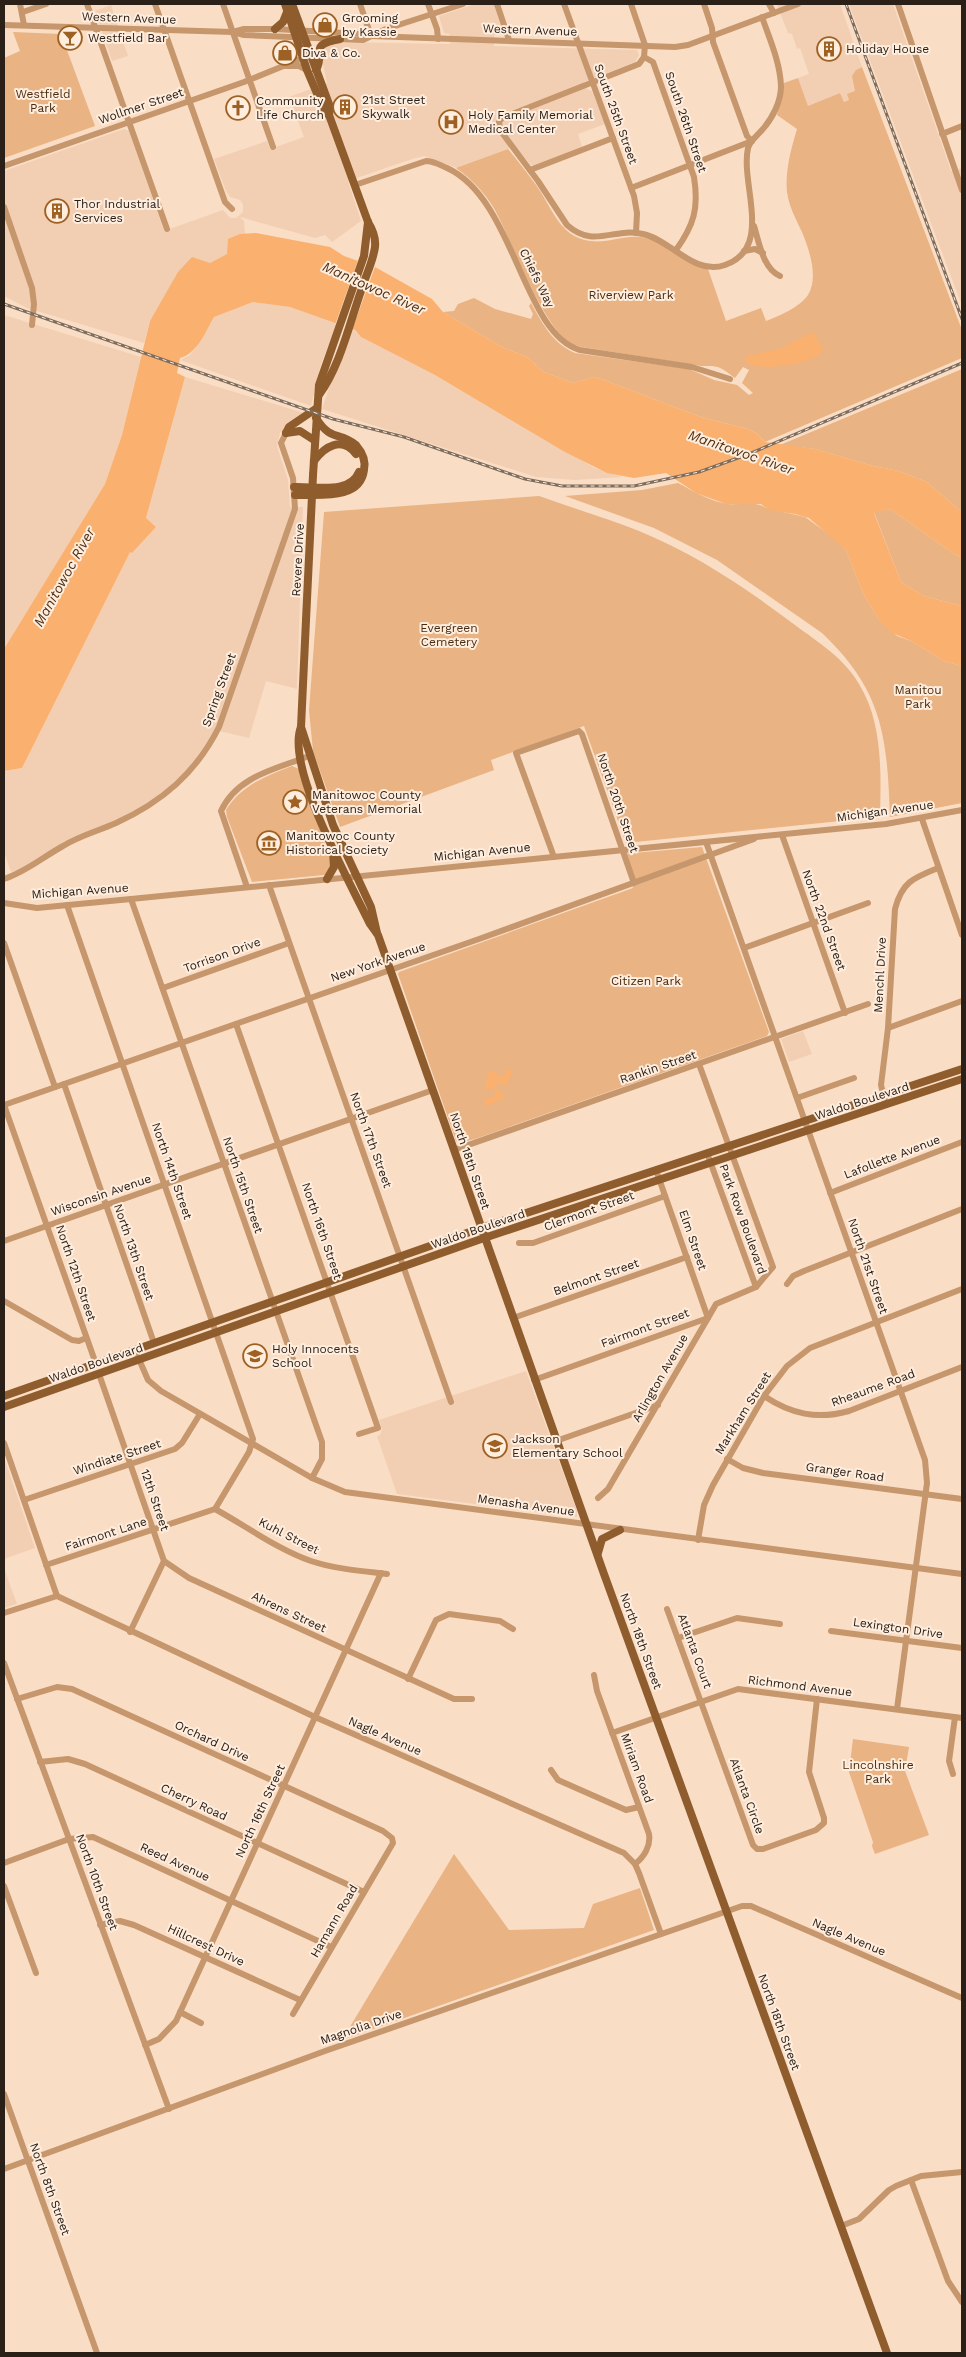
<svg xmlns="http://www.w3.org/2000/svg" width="966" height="2357" font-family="'Work Sans',sans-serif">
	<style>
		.built { fill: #f2cfb3 }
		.green { fill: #e9b383 }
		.water { fill: #fab06e }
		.pier { fill: #faddc5 }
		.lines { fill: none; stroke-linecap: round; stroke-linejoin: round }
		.minor { stroke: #c6966c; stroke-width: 6 }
		.major { stroke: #8f5d2d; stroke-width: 8 }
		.rail-casing { stroke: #7e6c5d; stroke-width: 3 }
		.rail { stroke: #ffedde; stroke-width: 1; stroke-dasharray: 4; stroke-linecap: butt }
		.major-bridge { stroke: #8f5d2d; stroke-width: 8 }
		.labels { text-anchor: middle; stroke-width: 4; stroke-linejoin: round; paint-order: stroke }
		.street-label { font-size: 12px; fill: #2a2017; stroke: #ffedde }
		.poi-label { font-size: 12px; fill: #2a2017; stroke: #ffedde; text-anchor: start }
		.park-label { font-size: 12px; fill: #482b0e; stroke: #ffedde }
		.water-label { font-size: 14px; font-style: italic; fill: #4e3014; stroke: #ffedde }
	</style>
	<rect width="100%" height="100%" fill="#faddc5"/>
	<g class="built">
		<polygon points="475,4 494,4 502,31 500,34 494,35 494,46 637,50 639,55 635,62 584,82 587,89 592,91 605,124 578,134 582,147 534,166 530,164 515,146 457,168 424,156 412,159 348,181 361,221 332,242 325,235 315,238 240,217 244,221 245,234 240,234 227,254 210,263 150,320 144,343 27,308 4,296 4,171 124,129 129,131 164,231 223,210 230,218 236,218 243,212 243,204 240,200 230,197 226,191 214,159 267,141 270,149 304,137 289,97 327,83 320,51 332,42 450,44 450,34 444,33 439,16"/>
		<polygon points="775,4 840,4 862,67 856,70 855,91 849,100 844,102 840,93 808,106 798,78 809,74 800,48 797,49 792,34 788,33 777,5"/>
		<polygon points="849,4 893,4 951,171 962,168 962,306"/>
		<polygon points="111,5 128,56 112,61 95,11"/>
		<polygon points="253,302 290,307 337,323 321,364 311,406 180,360 190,355 195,349 214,317"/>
		<polygon points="4,315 141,357 122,435 105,484 4,649"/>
		<polygon points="353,329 361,337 435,375 595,468 623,477 574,480 536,477 322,409 334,373"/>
		<polygon points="185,377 304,413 284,428 280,433 277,446 288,480 290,507 303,507 297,689 266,681 249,738 215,730 207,746 188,770 158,796 127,815 62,843 21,869 11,872 4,852 4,771 22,768 130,551 132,553 156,527 146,518"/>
		<polygon points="803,1031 812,1054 789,1062 781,1039"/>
		<polygon points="526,1371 577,1511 577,1517 397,1494 377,1436 380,1435 382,1429 379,1420"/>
		<polygon points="4,1457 35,1548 4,1559"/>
		<polygon points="4,1568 17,1604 4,1608"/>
	</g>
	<g class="green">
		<polygon points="13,32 61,34 95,126 4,158 4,58 20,51"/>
		<path d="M862,67l100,263v28l-197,84 -9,-9 -8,-4 -47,-12 -97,-37 -10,-3 -21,6 -29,-11 -17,-15 -25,-10 -59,-35 11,-1 4,-7 16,-6 21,11 36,10 2,-5 -4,-8 2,-3c11,20 22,41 44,50l114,16 25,11 23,5 12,10 4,-2 -11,-10 7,-13 -6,-3 -8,11c-16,-12 -15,-12 -34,-12l-119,-19c-5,-1 -11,-3 -14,-6 -27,-19 -56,-99 -73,-131 -10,-17 -23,-31 -39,-42l52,-19c10,12 19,24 28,36 16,22 23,52 54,56 21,3 38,-9 60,-2 22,7 35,26 58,30l18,52 35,-13 5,13c13,-5 34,-14 42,-26 11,-18 1,-46 -6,-63 -6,-13 -13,-25 -15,-40 -2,-21 4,-43 10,-63l-20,-14 7,-32 14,-5 10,28 32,-13 4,9 5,-2 -2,-6 8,-3 -3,-15 4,-6z"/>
		<polygon points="962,369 962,512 927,482 899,471 873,466 815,449 780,445"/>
		<path d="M678,483c15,8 33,19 50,21 12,1 29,-3 38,4l39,9 29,21 12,12 17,43 14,24 20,19 14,5 33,20 18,5v137l-72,14c-3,-81 -7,-126 -68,-184l-105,-73 -63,-32 -89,-32 77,-6z"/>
		<path d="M539,496c33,12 67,22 100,35 57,23 108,58 156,94 23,17 50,34 64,59 24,39 22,89 21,133l-254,26 -42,-117 -93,34 3,10 -154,57 -27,-76 -4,-41 15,-198z"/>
		<polygon points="890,509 954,554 962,558 962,606 924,596 901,582 874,512"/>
		<path d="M292,766l7,3 33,95 -5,10 -3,1 -72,7 -25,-65 -1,-7c15,-25 41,-34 66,-44z"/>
		<polygon points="702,847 769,1032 767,1036 475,1139 459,1143 456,1141 398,974 399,972 633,888 622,854"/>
		<polygon points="853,1739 909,1747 905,1771 929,1835 875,1854 872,1846 873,1842 849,1772"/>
		<polygon points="454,1854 509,1930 584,1928 593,1904 640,1888 654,1930 342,2040"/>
	</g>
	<g class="water">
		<path d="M256,233l74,14 14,9 31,11 57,32 11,13 59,35 25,10 17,15 29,11 21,-6 10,3 97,37 47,12 8,4 9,9 50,7 58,17 26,5 28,11 35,30v46l-8,-4 -64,-45 -16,4 27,69 23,14 38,10v60l-18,-5 -33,-20 -21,-9 -13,-15 -14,-24 -17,-43 -37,-32 -14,-4 -26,-4 -8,-6h-35l-30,-11 -30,-20 -32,5 -27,-5 -42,-21 -130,-77 -74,-38 -6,-7 -65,-23 -37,-5 -39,15c-9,15 -16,36 -34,41l-3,15 8,4 -39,141 10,9 -24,26 -2,-1 -108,216 -18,3v-122l101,-165 17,-49 28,-114 28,-49 14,-15 18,6 17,-9 1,-15 12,-5z"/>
		<path d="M810,333l5,1 8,15c-1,14 -67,25 -78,12l2,-5 33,-7z"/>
		<polygon points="507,1068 513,1071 506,1086 498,1083 496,1085 498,1092 503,1093 503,1099 487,1106 484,1102 486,1098 493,1097 496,1094 492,1088 484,1090 488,1073 494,1071 502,1079"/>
	</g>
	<polygon class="pier" points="358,260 375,267 352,330 335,325"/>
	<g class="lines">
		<g class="minor">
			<polyline points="20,4 24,25"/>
			<polyline points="87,4 167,229"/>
			<polyline points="155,4 225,202 232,209"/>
			<polyline points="223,4 273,147"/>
			<polyline points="360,4 371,36"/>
			<polyline points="428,4 437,29 438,39"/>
			<polyline points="497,4 509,40"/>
			<polyline points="564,4 634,196 637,213 636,233"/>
			<path d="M631,4l14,41 -1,12 9,5 41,115c5,31 0,48 -18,73"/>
			<polyline points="769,4 774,13"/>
			<polyline points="898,4 962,190"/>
			<polyline points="23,12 46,4"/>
			<polyline points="4,25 233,32 244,35 363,40 386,29 463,4"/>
			<polyline points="233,32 244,29 275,29 363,34 371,36 675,47 688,45 798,4"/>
			<path d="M644,57l-5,7 -137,54 -3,4 1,8 38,51 29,44c27,24 46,2 76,9 28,6 51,42 82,31 49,-17 15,-81 23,-117 2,-7 9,-12 14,-18 10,-11 19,-28 19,-44 -1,-24 -11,-46 -19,-69"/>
			<polyline points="286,66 299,66 307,70"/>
			<polyline points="942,134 962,126"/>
			<polyline points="4,166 244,82 303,58"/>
			<polyline points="530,170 613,138"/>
			<path d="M355,185l71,-24c8,0 14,4 21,7 68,31 75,165 133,182l112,17 38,12"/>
			<polyline points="631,188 752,141 747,136 713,42 712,28 704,4"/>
			<polyline points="4,207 32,288 34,304 32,325"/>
			<path d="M754,226c5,16 9,43 26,50"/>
			<polyline points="744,251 755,249 763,253"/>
			<polyline points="922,819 962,935"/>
			<polyline points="782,835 845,1013"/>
			<polyline points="706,842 925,1460 927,1483 897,1709"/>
			<polyline points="554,857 516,753 579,731 582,734 634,883"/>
			<path d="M4,879c22,-7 39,-22 59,-33 16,-10 35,-15 53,-23 46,-21 80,-50 103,-96l76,-218 -2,-31 -12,-35 5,-10"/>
			<polyline points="269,885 451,1402"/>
			<path d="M247,887l-26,-76c16,-35 55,-42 88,-55"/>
			<polyline points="131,899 322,1442 322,1459 312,1478"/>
			<polyline points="4,903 37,908 131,899 886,824 962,810"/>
			<polyline points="4,943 55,1087"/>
			<polyline points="744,948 868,903"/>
			<polyline points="163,988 289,943"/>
			<polyline points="236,1024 378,1428 359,1434"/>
			<polyline points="888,1028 962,1001"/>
			<polyline points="64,1084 154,1343"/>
			<polyline points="797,1098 854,1078"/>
			<polyline points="4,1105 479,939 754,839"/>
			<polyline points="4,1105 96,1364"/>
			<path d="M886,1105l-5,-20 7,-57 7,-119c7,-27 18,-31 43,-41"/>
			<polyline points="454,1150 868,1004"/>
			<polyline points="707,1153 756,1287"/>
			<polyline points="830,1193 962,1142"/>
			<polyline points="4,1241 433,1090"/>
			<polyline points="519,1243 533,1243 665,1196"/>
			<polyline points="787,1284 793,1276 804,1271 962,1209"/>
			<polyline points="4,1301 72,1340 79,1341 86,1338"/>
			<polyline points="513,1318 687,1257"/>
			<polyline points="135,1350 148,1380 161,1391 312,1478 345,1492 962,1574"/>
			<polyline points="99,1374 164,1561 130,1632"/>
			<polyline points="534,1380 708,1318 716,1304 756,1287 773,1267 699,1064"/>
			<path d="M764,1396c27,18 53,24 85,15l113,-44"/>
			<polyline points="556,1441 658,1405"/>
			<polyline points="4,1443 57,1596"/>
			<polyline points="727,1459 743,1468 763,1473 962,1499"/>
			<polyline points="598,1498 608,1489 708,1318 656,1170"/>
			<polyline points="24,1500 175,1449 182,1443 200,1414"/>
			<path d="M215,1509c31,17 62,40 96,52 24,8 51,10 76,13"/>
			<polyline points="698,1540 704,1505 713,1485 764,1396 787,1366 810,1348 962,1289"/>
			<polyline points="164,1561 189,1578 454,1699 472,1699"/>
			<polyline points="46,1565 215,1509 249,1452 253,1439 67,905"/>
			<polyline points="57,1596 315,1717 624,1853 635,1864 639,1873 661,1934"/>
			<polyline points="667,1609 753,1845 757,1849 763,1849 816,1830 824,1823 824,1818 809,1772 817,1699"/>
			<polyline points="4,1613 57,1596"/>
			<polyline points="831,1631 962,1648"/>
			<polyline points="678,1638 737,1618 780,1624"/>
			<polyline points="4,1663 169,2109"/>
			<path d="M594,1675l3,16 52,143c2,12 -5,23 -14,30"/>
			<polyline points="408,1679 436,1620 449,1614 500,1621 513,1629"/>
			<polyline points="17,1699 57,1687 72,1689 383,1831 392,1838 393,1843 293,2014"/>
			<polyline points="612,1733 738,1689 962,1718"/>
			<polyline points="40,1762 68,1759 85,1764 364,1892"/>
			<polyline points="551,1770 558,1780 626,1810 639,1807"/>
			<polyline points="953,1774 949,1761 955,1717"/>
			<polyline points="4,1863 69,1839 93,1837 331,1947"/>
			<polyline points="4,1886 36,1973"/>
			<polyline points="100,1925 120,1921 134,1925 300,2000"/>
			<polyline points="180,2012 201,2023"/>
			<polyline points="145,2045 159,2039 176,2021 381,1573"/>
			<polyline points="4,2094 97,2353"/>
			<polyline points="4,2169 325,2051 742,1906 751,1906 962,1998"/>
			<polyline points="911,2180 948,2281 962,2302"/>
			<polyline points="841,2226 859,2219 889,2190 896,2186 921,2176 962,2172"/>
		</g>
		<g class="major">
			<path d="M285,4l22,66 17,40 5,5 39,107c5,8 8,16 7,25 -2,15 -10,30 -14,44 -12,34 -21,75 -42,104"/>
			<polyline points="292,4 330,107 329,115"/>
			<polyline points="275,29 283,22 287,12"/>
			<path d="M316,70c10,-18 -9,-25 24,-31"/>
			<polyline points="286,433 289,427 317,408"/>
			<polyline points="286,433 300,431 314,440"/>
			<path d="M314,461c11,-15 28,-25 42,-7"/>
			<polyline points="313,475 319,385 364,256 368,222"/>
			<path d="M294,487c21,-1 56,8 65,-15"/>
			<path d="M295,495c23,-1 65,6 69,-25 2,-9 -2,-18 -8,-25 -17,-14 -25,-3 -40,-27"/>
			<path d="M306,620l-5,107c-16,41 50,157 69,197l8,11 226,639 283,779"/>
			<polyline points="301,727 333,825 371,907 377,933"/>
			<polyline points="327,879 334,867 333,852"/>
			<polyline points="4,1396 481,1228 962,1069"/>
			<polyline points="4,1407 484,1238 962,1079"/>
			<polyline points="598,1553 602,1539 620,1530"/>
		</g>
		<g class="rail-casing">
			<g id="rail">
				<polyline points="846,4 962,319"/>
				<polyline points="4,304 333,419 404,437 525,479 562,486 634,486 699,472 749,454 962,363"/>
			</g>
		</g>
		<use href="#rail" class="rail"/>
		<polyline class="major-bridge" points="306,620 313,475"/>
	</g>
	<defs>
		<g id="shop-ring" transform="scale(1.25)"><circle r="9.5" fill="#ffedde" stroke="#9d6123" stroke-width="1.5"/><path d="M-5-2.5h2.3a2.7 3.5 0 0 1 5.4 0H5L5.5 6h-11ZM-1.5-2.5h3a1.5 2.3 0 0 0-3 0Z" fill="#9d6123"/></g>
		<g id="bar-ring" transform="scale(1.25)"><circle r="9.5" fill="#ffedde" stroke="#9d6123" stroke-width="1.5"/><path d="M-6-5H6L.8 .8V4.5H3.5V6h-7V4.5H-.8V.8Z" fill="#9d6123"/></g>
		<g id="building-ring" transform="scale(1.25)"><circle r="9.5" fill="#ffedde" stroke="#9d6123" stroke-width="1.5"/><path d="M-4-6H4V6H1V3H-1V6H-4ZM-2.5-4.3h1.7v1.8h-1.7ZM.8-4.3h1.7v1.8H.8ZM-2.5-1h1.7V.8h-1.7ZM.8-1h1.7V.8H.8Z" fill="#9d6123"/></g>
		<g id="church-ring" transform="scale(1.25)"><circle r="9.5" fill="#ffedde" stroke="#9d6123" stroke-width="1.5"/><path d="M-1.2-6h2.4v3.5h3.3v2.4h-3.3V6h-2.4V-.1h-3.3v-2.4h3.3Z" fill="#9d6123"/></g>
		<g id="hospital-ring" transform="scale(1.25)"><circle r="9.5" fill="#ffedde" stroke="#9d6123" stroke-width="1.5"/><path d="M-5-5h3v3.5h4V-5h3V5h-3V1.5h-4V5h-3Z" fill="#9d6123"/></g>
		<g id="sight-ring" transform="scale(1.25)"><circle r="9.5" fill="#ffedde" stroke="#9d6123" stroke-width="1.5"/><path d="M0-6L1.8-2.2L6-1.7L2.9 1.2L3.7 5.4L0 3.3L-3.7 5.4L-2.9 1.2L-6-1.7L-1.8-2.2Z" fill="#9d6123"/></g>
		<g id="museum-ring" transform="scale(1.25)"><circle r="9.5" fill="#ffedde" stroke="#9d6123" stroke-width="1.5"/><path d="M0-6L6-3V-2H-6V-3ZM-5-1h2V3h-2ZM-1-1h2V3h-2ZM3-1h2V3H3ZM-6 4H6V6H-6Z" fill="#9d6123"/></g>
		<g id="school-ring" transform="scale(1.25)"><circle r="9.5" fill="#ffedde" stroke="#9d6123" stroke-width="1.5"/><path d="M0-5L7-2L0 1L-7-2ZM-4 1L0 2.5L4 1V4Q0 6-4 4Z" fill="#9d6123"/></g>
	</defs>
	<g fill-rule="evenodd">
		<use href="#shop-ring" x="325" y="25"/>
		<use href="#bar-ring" x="70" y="38"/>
		<use href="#building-ring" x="829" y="49"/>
		<use href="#shop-ring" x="285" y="53"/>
		<use href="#building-ring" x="345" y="107"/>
		<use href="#church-ring" x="238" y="108"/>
		<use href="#hospital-ring" x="451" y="122"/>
		<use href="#building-ring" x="57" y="211"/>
		<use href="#sight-ring" x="295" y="802"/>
		<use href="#museum-ring" x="269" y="843"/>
		<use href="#school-ring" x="255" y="1356"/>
		<use href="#school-ring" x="495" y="1446"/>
	</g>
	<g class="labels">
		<g class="street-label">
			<text transform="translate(129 18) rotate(2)" y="4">Western Avenue</text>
			<text transform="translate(530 30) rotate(2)" y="4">Western Avenue</text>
			<text transform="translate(141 106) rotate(-19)" y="4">Wollmer Street</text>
			<text transform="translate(616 114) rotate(70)" y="4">South 25th Street</text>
			<text transform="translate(686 122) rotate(71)" y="4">South 26th Street</text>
			<text transform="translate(537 278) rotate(64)" y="4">Chiefs Way</text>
			<text transform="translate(298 560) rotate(-87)" y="4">Revere Drive</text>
			<text transform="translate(219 690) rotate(-70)" y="4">Spring Street</text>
			<text transform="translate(618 803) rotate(71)" y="4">North 20th Street</text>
			<text transform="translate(885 811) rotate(-8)" y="4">Michigan Avenue</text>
			<text transform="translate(482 852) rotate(-6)" y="4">Michigan Avenue</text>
			<text transform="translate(80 891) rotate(-4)" y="4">Michigan Avenue</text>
			<text transform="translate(824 920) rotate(70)" y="4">North 22nd Street</text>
			<text transform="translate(222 955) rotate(-20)" y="4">Torrison Drive</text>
			<text transform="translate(378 962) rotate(-19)" y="4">New York Avenue</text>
			<text transform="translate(880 975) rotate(-87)" y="4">Menchl Drive</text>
			<text transform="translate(658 1067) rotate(-19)" y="4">Rankin Street</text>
			<text transform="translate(862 1101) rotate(-18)" y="4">Waldo Boulevard</text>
			<text transform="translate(371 1140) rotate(70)" y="4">North 17th Street</text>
			<text transform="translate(892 1157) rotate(-21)" y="4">Lafollette Avenue</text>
			<text transform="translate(470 1161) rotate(71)" y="4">North 18th Street</text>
			<text transform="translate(172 1171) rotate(71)" y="4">North 14th Street</text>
			<text transform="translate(243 1185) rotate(71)" y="4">North 15th Street</text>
			<text transform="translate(101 1195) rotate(-19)" y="4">Wisconsin Avenue</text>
			<text transform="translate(589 1211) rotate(-20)" y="4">Clermont Street</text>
			<text transform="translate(743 1219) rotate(70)" y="4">Park Row Boulevard</text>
			<text transform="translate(478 1229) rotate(-19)" y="4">Waldo Boulevard</text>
			<text transform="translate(322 1231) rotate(71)" y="4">North 16th Street</text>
			<text transform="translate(693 1240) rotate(71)" y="4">Elm Street</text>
			<text transform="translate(134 1252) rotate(71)" y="4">North 13th Street</text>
			<text transform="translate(868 1266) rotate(71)" y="4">North 21st Street</text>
			<text transform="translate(76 1273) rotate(71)" y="4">North 12th Street</text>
			<text transform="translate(596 1277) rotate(-19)" y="4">Belmont Street</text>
			<text transform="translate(645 1328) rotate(-20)" y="4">Fairmont Street</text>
			<text transform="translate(96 1363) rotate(-19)" y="4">Waldo Boulevard</text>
			<text transform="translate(660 1378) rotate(-60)" y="4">Arlington Avenue</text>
			<text transform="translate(873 1388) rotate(-20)" y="4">Rheaume Road</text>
			<text transform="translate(743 1413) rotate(-58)" y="4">Markham Street</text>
			<text transform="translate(117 1457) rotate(-18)" y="4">Windiate Street</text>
			<text transform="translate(845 1472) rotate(8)" y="4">Granger Road</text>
			<text transform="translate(155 1500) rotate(71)" y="4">12th Street</text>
			<text transform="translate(526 1505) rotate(8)" y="4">Menasha Avenue</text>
			<text transform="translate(106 1534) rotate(-18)" y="4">Fairmont Lane</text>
			<text transform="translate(289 1536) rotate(27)" y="4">Kuhl Street</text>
			<text transform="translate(289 1612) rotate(25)" y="4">Ahrens Street</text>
			<text transform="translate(898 1628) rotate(8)" y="4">Lexington Drive</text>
			<text transform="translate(641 1641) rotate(70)" y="4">North 18th Street</text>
			<text transform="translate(695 1651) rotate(70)" y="4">Atlanta Court</text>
			<text transform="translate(800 1686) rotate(7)" y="4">Richmond Avenue</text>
			<text transform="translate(385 1736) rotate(24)" y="4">Nagle Avenue</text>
			<text transform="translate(212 1741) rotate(25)" y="4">Orchard Drive</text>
			<text transform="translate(637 1768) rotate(70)" y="4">Miriam Road</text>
			<text transform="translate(747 1796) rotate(70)" y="4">Atlanta Circle</text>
			<text transform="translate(194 1802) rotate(25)" y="4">Cherry Road</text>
			<text transform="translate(260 1811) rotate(-65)" y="4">North 16th Street</text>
			<text transform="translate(175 1862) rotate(25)" y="4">Reed Avenue</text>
			<text transform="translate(97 1882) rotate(70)" y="4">North 10th Street</text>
			<text transform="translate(334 1921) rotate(-60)" y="4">Hamann Road</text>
			<text transform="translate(849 1937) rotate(23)" y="4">Nagle Avenue</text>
			<text transform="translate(206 1945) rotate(25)" y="4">Hillcrest Drive</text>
			<text transform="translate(779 2022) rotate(70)" y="4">North 18th Street</text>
			<text transform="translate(361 2027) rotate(-19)" y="4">Magnolia Drive</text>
			<text transform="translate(50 2189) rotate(70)" y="4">North 8th Street</text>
		</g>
		<g class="poi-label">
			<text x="342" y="22">Grooming<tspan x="342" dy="14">by Kassie</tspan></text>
			<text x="88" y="42">Westfield Bar</text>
			<text x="846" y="53">Holiday House</text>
			<text x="302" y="57">Diva &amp; Co.</text>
			<text x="362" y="104">21st Street<tspan x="362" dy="14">Skywalk</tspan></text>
			<text x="256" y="105">Community<tspan x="256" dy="14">Life Church</tspan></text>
			<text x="468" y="119">Holy Family Memorial<tspan x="468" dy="14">Medical Center</tspan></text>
			<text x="74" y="208">Thor Industrial<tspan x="74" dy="14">Services</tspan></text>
			<text x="312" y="799">Manitowoc County<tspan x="312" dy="14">Veterans Memorial</tspan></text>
			<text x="286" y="840">Manitowoc County<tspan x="286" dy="14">Historical Society</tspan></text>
			<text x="272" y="1353">Holy Innocents<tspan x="272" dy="14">School</tspan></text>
			<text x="512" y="1443">Jackson<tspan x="512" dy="14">Elementary School</tspan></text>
		</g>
		<g class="park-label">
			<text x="43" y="98">Westfield<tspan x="43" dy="14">Park</tspan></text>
			<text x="631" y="299">Riverview Park</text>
			<text x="449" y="632">Evergreen<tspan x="449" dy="14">Cemetery</tspan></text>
			<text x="918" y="694">Manitou<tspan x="918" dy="14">Park</tspan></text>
			<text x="646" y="985">Citizen Park</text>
			<text x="878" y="1769">Lincolnshire<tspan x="878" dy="14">Park</tspan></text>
		</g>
		<g class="water-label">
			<text transform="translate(374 288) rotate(24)" y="5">Manitowoc River</text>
			<text transform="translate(741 452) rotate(19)" y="5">Manitowoc River</text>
			<text transform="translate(64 577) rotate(-61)" y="5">Manitowoc River</text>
		</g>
	</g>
	<rect width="966" height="2357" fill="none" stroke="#2a2017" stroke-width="10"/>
</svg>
